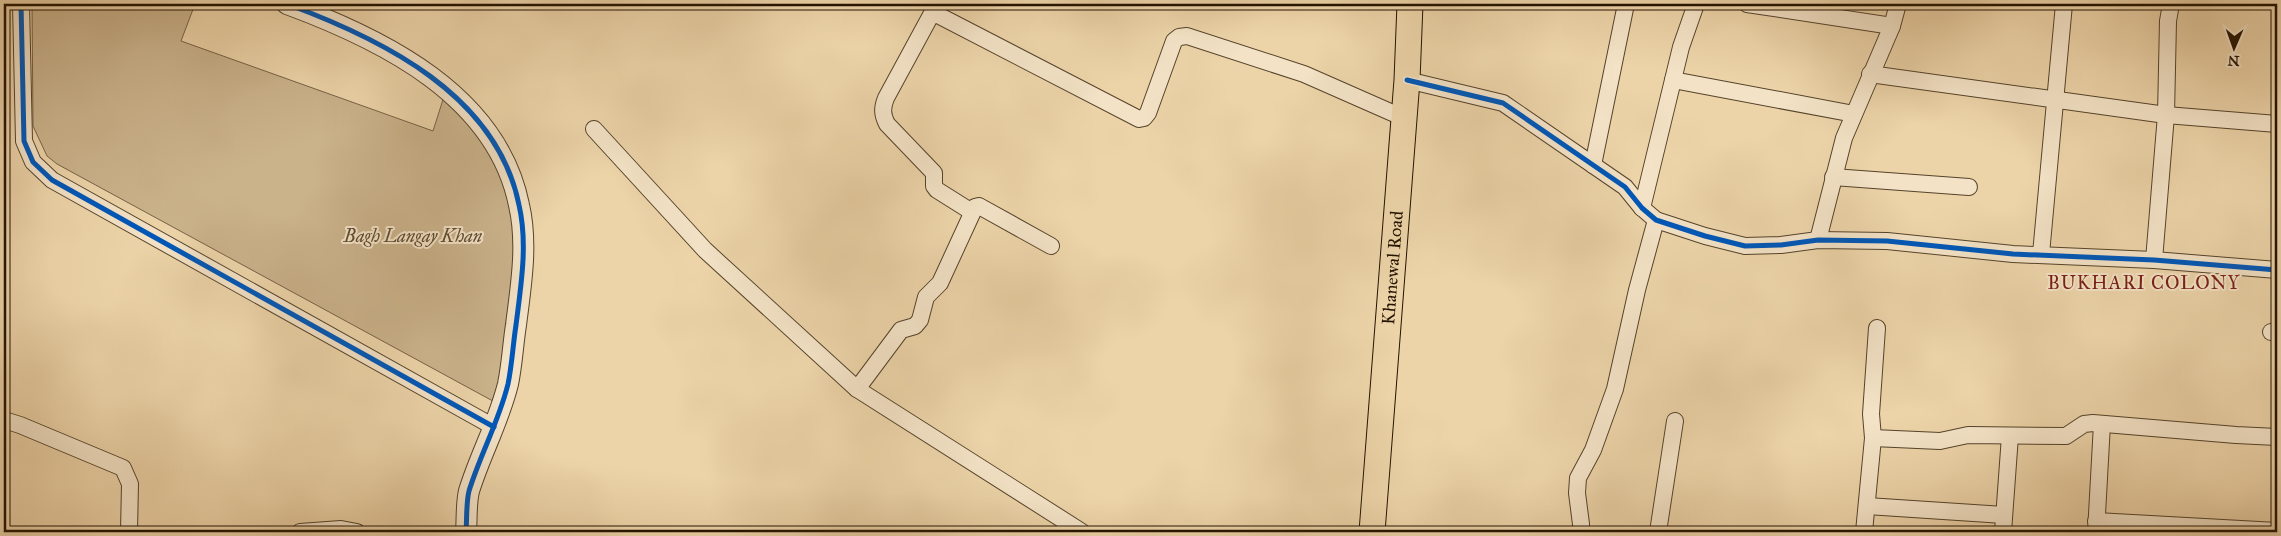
<svg xmlns="http://www.w3.org/2000/svg" width="2281" height="536" font-family="'IM FELL Great Primer',serif">
	<style>
		.green { fill: #cab28b; stroke: #766246 }
		.lines { fill: none; stroke-linecap: round; stroke-linejoin: round }
		.minor-casing { stroke: #55432a; stroke-width: 18 }
		.tertiary-casing { stroke: #55432a; stroke-width: 22 }
		.primary-casing { stroke: #231300; stroke-width: 27 }
		.minor { stroke: #f3e2c6; stroke-width: 16 }
		.tertiary { stroke: #f3e2c6; stroke-width: 20 }
		.primary { stroke: #ecd3a8; stroke-width: 25 }
		.cycleway-casing { stroke: #f3e2c6; stroke-width: 8 }
		.cycleway { stroke: #0057b8; stroke-width: 5 }
		.labels { text-anchor: middle; stroke-width: 4; stroke-linejoin: round; paint-order: stroke }
		.park-label { font-size: 18px; font-style: italic; fill: #5d4b31; stroke: #f3e2c6 }
		.street-label { font-size: 18px; fill: #231300; stroke: #f3e2c6 }
		.neighbourhood-label { font-size: 19px; letter-spacing: 1px; fill: #7a1f14; stroke: #f3e2c6 }
	</style>
	<rect width="100%" height="100%" fill="#ecd3a8"/>
	<filter id="stains"><feTurbulence type="fractalNoise" baseFrequency=".004" numOctaves="4"/><feColorMatrix values="0 0 0 0 .2 0 0 0 0 .09 0 0 0 0 .02 0 0 0 .5 -.17"/></filter>
	<radialGradient id="worn" r=".72"><stop offset=".6" stop-color="#630" stop-opacity="0"/><stop offset="1" stop-color="#630" stop-opacity=".3"/></radialGradient>
	<polygon class="green" points="32,4 195,4 181,41 433,131 446,90 475,116 520,206 502,406 57,164 47,156 33,126"/>
	<g class="lines">
		<g class="minor-casing">
			<g id="minor">
				<polyline points="21,4 24,141 33,162 52,180 494,427"/>
				<path d="M937,4l-51,94c-4,10 -4,16 1,26l47,49v13l3,4 35,22"/>
				<polyline points="1747,4 1892,26"/>
				<polyline points="934,13 1139,119 1144,118 1148,113 1174,41 1179,37 1187,36 1304,74 1404,118"/>
				<polyline points="1870,74 2166,115 2277,124"/>
				<polyline points="1407,80 1503,103 1625,187 1642,208 1656,220 1705,236 1745,246 1781,245 1818,240 1887,241 2013,254 2154,260 2277,270"/>
				<polyline points="1673,80 1854,114"/>
				<polyline points="594,129 705,250 857,389 1082,532"/>
				<polyline points="1593,165 1626,4"/>
				<polyline points="1833,177 1969,187"/>
				<polyline points="1642,208 1681,47 1696,4"/>
				<polyline points="1818,240 1844,138 1892,26 1898,4"/>
				<polyline points="2041,254 2064,4"/>
				<polyline points="2154,260 2166,115 2168,21 2171,4"/>
				<polyline points="2271,332 2277,332"/>
				<polyline points="857,389 901,330 915,326 920,320 926,297 940,283 975,207 979,206 1051,246"/>
				<polyline points="4,420 20,425 123,468 130,484 129,532"/>
				<polyline points="1873,438 1940,441 1968,435 2066,436 2084,424 2093,423 2236,435 2277,437"/>
				<polyline points="1867,506 2004,515"/>
				<polyline points="2096,521 2277,531"/>
				<polyline points="300,532 341,529 357,532"/>
				<polyline points="1581,532 1581,524 1577,493 1578,478 1593,450 1615,389 1637,290 1656,220"/>
				<polyline points="1658,532 1675,421"/>
				<polyline points="1864,532 1873,438 1871,414 1877,328"/>
				<polyline points="2003,532 2010,436"/>
				<polyline points="2096,532 2102,424"/>
			</g>
		</g>
		<g class="tertiary-casing">
			<path id="tertiary" d="M287,4c95,35 210,91 232,201 9,39 2,80 -3,120 -3,19 -4,40 -8,59 -9,37 -28,71 -39,107 -3,12 -2,28 -3,41"/>
		</g>
		<g class="primary-casing">
			<g id="primary">
				<path id="s1" d="M1372,532l35,-452 3,-76"/>
			</g>
		</g>
		<use href="#minor" class="minor"/>
		<use href="#tertiary" class="tertiary"/>
		<use href="#primary" class="primary"/>
		<g class="cycleway-casing">
			<g id="cycleway">
				<polyline points="21,4 24,141 33,162 52,180 494,427"/>
				<path d="M287,4c95,35 210,91 232,201 9,39 2,80 -3,120 -3,19 -4,40 -8,59 -9,37 -28,71 -39,107 -3,12 -2,28 -3,41"/>
				<polyline points="1407,80 1503,103 1625,187 1642,208 1656,220 1705,236 1745,246 1781,245 1818,240 1887,241 2013,254 2154,260 2277,270"/>
			</g>
		</g>
		<use href="#cycleway" class="cycleway"/>
	</g>
	<g class="labels">
		<g class="park-label">
			<text x="413" y="242">Bagh Langay Khan</text>
		</g>
		<g class="street-label">
			<text dy="6" stroke="none"><textPath href="#s1" startOffset="265">Khanewal Road</textPath></text>
		</g>
		<g class="neighbourhood-label">
			<text x="2144" y="289">BUKHARI COLONY</text>
		</g>
	</g>
	<rect width="2281" height="536" fill="none" stroke="#ecd3a8" stroke-width="20"/>
	<rect x="5" y="5" width="2271" height="526" fill="none" stroke="#231300" stroke-width="2.5"/>
	<rect x="10" y="10" width="2261" height="516" fill="none" stroke="#231300"/>
	<g transform="translate(2234 48) rotate(182)" stroke="#f3e2c6" stroke-width="4" paint-order="stroke">
	<path d="M0-4L9 19L0 12L-9 19Z" fill="#231300"/>
	<text y="-8" font-size="14" font-weight="bold" text-anchor="middle" fill="#231300">N</text>
	</g>
	<rect width="100%" height="100%" filter="url(#stains)"/>
	<rect width="100%" height="100%" fill="url(#worn)"/>
</svg>
